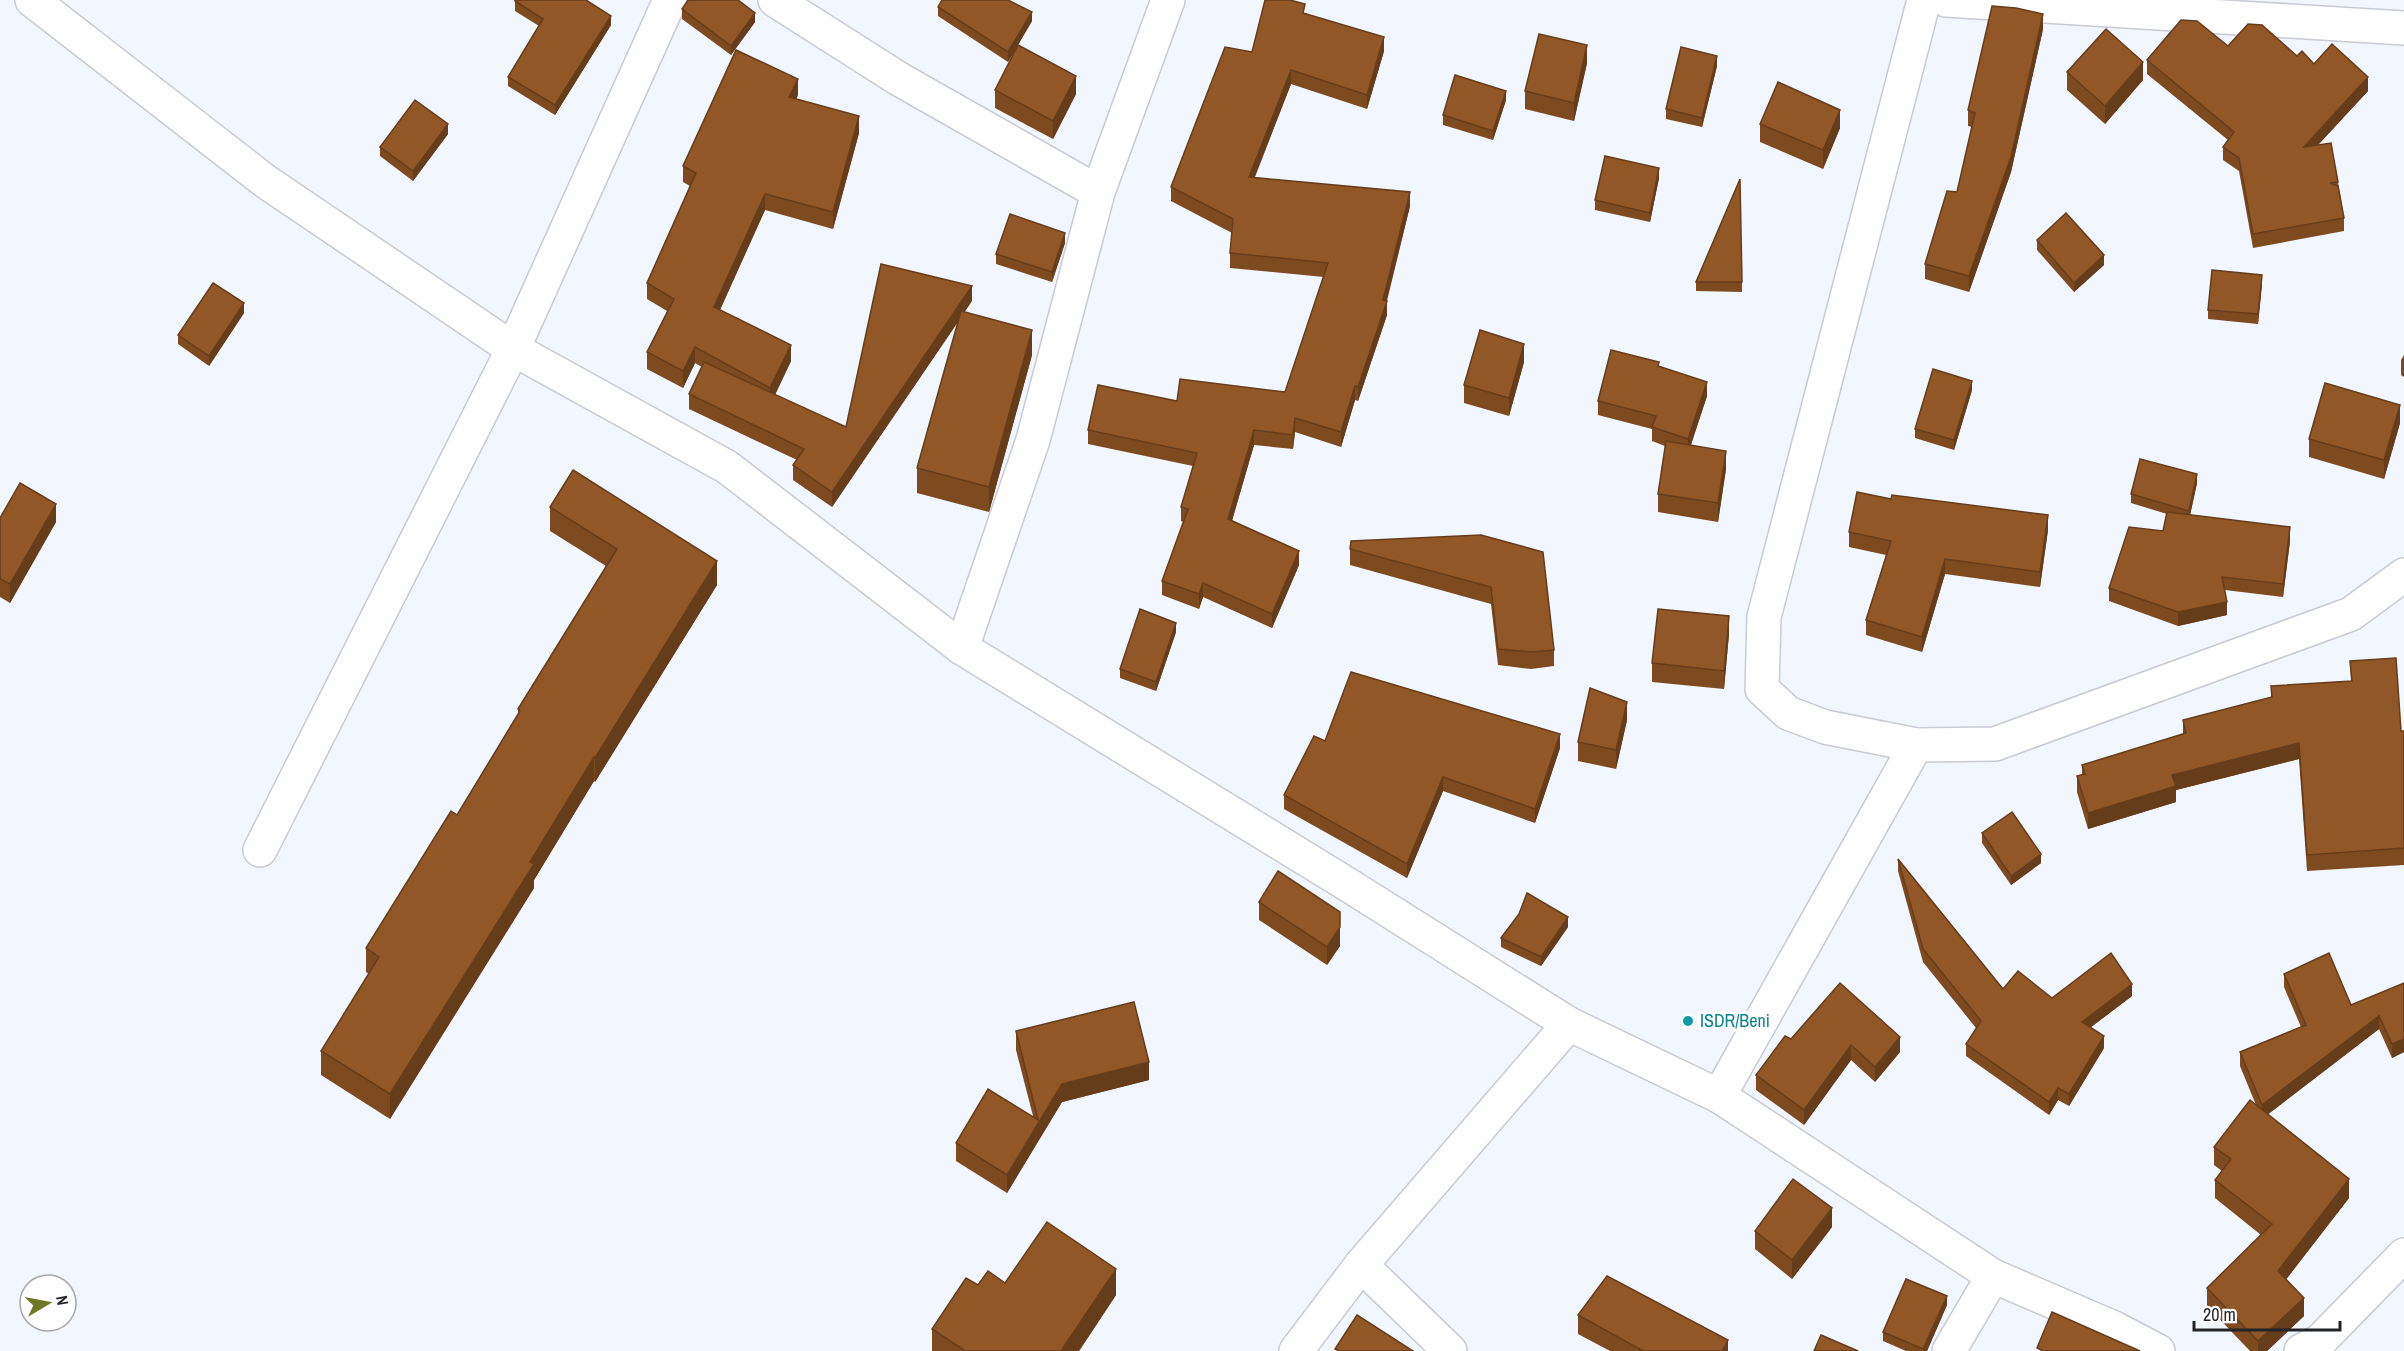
<svg xmlns="http://www.w3.org/2000/svg" width="2404" height="1351" font-family="'Archivo Narrow',sans-serif">
	<style>
		.lines { fill: none; stroke-linecap: round; stroke-linejoin: round }
		.minor-casing { stroke: #c8cbd3; stroke-width: 36 }
		.minor { stroke: #fff; stroke-width: 33 }
		.wall { fill: #7e4b21 }
		.shaded-wall { fill: #663d1b }
		.building { fill: #925726; stroke: #663d1b; stroke-width: 1.5 }
		.culture-dot { fill: #0f9aa8; stroke: #fff; stroke-width: 2 }
		.labels { text-anchor: middle; stroke-width: 6; stroke-linejoin: round; paint-order: stroke }
		.culture-label { font-size: 18px; fill: #0d838f; stroke: #fff; text-anchor: start }
	</style>
	<rect width="100%" height="100%" fill="#f2f6fe"/>
	<g class="lines">
		<g class="minor-casing">
			<g id="minor">
				<polyline points="32,0 265,181 513,349 727,467 962,648 1350,886 1569,1024 1719,1096 1993,1276 2114,1328 2158,1351"/>
				<polyline points="775,0 899,79 1098,192"/>
				<polyline points="1924,0 1764,617 1762,689 1788,713 1825,727 1916,745 1995,744 2351,614 2404,575"/>
				<polyline points="1946,0 2404,28"/>
				<polyline points="962,648 1033,440 1098,192 1168,0"/>
				<polyline points="260,850 513,349 670,0"/>
				<polyline points="1719,1096 1916,745"/>
				<polyline points="1361,1265 1450,1351"/>
				<polyline points="1296,1351 1361,1265 1569,1024"/>
				<polyline points="1949,1351 1993,1276"/>
				<polyline points="2301,1351 2320,1341 2404,1255"/>
			</g>
		</g>
		<use href="#minor" class="minor"/>
	</g>
	<g class="wall">
		<polygon points="515,1 611,25 555,115 508,86 508,77 539,26 515,11"/>
		<polygon points="938,7 1032,21 1008,62 938,16"/>
		<polygon points="682,9 755,22 731,55 682,19"/>
		<polygon points="1305,13 1384,51 1367,109 1291,84 1255,177 1410,206 1387,301 1387,315 1358,401 1355,400 1341,447 1295,432 1293,449 1254,445 1232,521 1299,565 1272,628 1203,597 1199,609 1162,595 1162,581 1184,522 1181,521 1181,507 1193,466 1088,444 1088,430 1177,401 1285,392 1324,277 1230,268 1230,253 1232,233 1171,201 1171,187 1252,52"/>
		<polygon points="2043,29 2011,172 1969,292 1925,279 1925,264 1957,192 1972,127 1968,126 1968,110"/>
		<polygon points="2228,46 2297,56 2314,64 2368,91 2318,145 2338,182 2344,218 2344,231 2253,248 2239,171 2223,160 2223,147 2228,140 2147,74 2147,60"/>
		<polygon points="1587,63 1574,121 1525,109 1525,91"/>
		<polygon points="1717,66 1702,127 1666,119 1666,109"/>
		<polygon points="2067,72 2143,80 2105,124 2067,90"/>
		<polygon points="995,90 1076,94 1053,139 995,108"/>
		<polygon points="798,95 796,99 859,133 833,229 765,210 720,310 791,361 775,395 846,427 972,301 964,312 1032,355 989,512 917,493 917,468 958,322 832,507 793,480 793,465 797,460 689,409 689,394 702,367 695,363 683,388 647,369 647,352 667,311 647,299 647,283 690,186 683,182 683,166"/>
		<polygon points="1506,100 1493,140 1443,125 1443,115"/>
		<polygon points="1760,124 1840,128 1823,169 1760,142"/>
		<polygon points="448,134 413,181 380,156 380,147"/>
		<polygon points="1659,178 1650,222 1595,210 1595,200"/>
		<polygon points="2037,240 2104,265 2074,292 2037,250"/>
		<polygon points="1065,243 1052,282 996,264 996,254"/>
		<polygon points="1696,282 1742,282 1742,292 1696,291"/>
		<polygon points="2262,284 2258,324 2208,319 2208,310"/>
		<polygon points="244,313 209,366 178,344 178,335"/>
		<polygon points="2404,355 2404,377 2401,375 2401,360"/>
		<polygon points="1524,362 1509,416 1464,403 1464,385"/>
		<polygon points="1659,367 1707,396 1691,445 1726,469 1718,522 1658,512 1658,494 1665,446 1652,441 1652,429 1598,415 1598,401"/>
		<polygon points="1972,390 1954,450 1915,438 1915,429"/>
		<polygon points="2400,423 2384,479 2309,457 2309,439"/>
		<polygon points="2197,483 2190,515 2290,541 2283,597 2225,590 2227,615 2178,626 2109,601 2109,588 2163,531 2167,514 2131,503 2131,494"/>
		<polygon points="550,507 717,585 595,782 594,781 534,880 534,888 390,1119 321,1075 321,1051 369,974 366,972 366,948 457,815 518,714 518,709 606,566 550,531"/>
		<polygon points="0,518 56,522 10,603 0,597"/>
		<polygon points="2048,530 2040,587 1945,574 1922,652 1866,635 1866,620 1886,555 1849,547 1849,532"/>
		<polygon points="1481,535 1554,650 1554,666 1531,669 1498,665 1491,604 1350,565 1350,549"/>
		<polygon points="1176,632 1156,691 1120,678 1120,669"/>
		<polygon points="1729,634 1724,689 1652,682 1652,663"/>
		<polygon points="2350,661 2401,731 2404,731 2404,865 2307,871 2299,759 2176,790 2176,802 2088,829 2077,792 2077,776 2082,775 2082,765 2183,734 2183,720 2271,698 2271,686 2351,681"/>
		<polygon points="1627,720 1616,769 1578,761 1578,742"/>
		<polygon points="1325,741 1560,748 1535,823 1443,791 1407,878 1284,809 1284,795"/>
		<polygon points="1982,833 2041,863 2011,885 1982,843"/>
		<polygon points="1898,859 2003,989 2052,998 2132,996 2091,1027 2104,1048 2069,1106 2058,1100 2049,1115 1966,1056 1966,1044 1976,1028 1923,962 1898,871"/>
		<polygon points="1259,902 1340,946 1327,965 1259,920"/>
		<polygon points="1519,914 1568,927 1541,966 1501,947 1501,938"/>
		<polygon points="2284,974 2351,1005 2404,983 2404,1052 2392,1058 2379,1029 2268,1114 2349,1198 2286,1279 2304,1316 2267,1351 2250,1351 2207,1306 2207,1288 2261,1235 2215,1198 2215,1180 2222,1171 2214,1165 2214,1147 2256,1105 2240,1066 2240,1052 2301,1027 2284,987"/>
		<polygon points="1016,1031 1149,1080 1062,1102 1007,1193 956,1161 956,1143 1033,1116 1016,1050"/>
		<polygon points="1791,1039 1900,1052 1875,1082 1851,1060 1804,1125 1756,1090 1756,1075"/>
		<polygon points="1832,1227 1792,1279 1755,1249 1755,1231"/>
		<polygon points="1005,1283 1116,1295 1079,1351 932,1351 932,1329 978,1285"/>
		<polygon points="1947,1305 1927,1351 1906,1351 1883,1341 1883,1332"/>
		<polygon points="1578,1315 1728,1351 1610,1351 1578,1334"/>
	</g>
	<g class="shaded-wall">
		<polygon points="1032,12 1032,21 1008,62 1008,52"/>
		<polygon points="755,13 755,22 731,55 731,46"/>
		<polygon points="2043,14 2043,29 2011,172 1969,292 1969,276"/>
		<polygon points="611,16 611,25 555,115 555,105"/>
		<polygon points="1384,37 1384,51 1367,109 1367,95"/>
		<polygon points="1587,45 1587,63 1574,121 1574,103"/>
		<polygon points="1717,56 1717,66 1702,127 1702,118"/>
		<polygon points="2143,62 2143,80 2105,124 2105,106"/>
		<polygon points="1291,70 1291,84 1249,191 1249,177"/>
		<polygon points="1076,76 1076,94 1053,139 1053,121"/>
		<polygon points="2368,77 2368,91 2304,160 2304,147"/>
		<polygon points="798,79 798,95 789,114 789,97"/>
		<polygon points="1506,91 1506,100 1493,140 1493,131"/>
		<polygon points="1840,110 1840,128 1823,169 1823,150"/>
		<polygon points="859,116 859,133 833,229 833,212"/>
		<polygon points="448,124 448,134 413,181 413,171"/>
		<polygon points="1659,168 1659,178 1650,222 1650,213"/>
		<polygon points="1410,192 1410,206 1386,302 1387,301 1387,315 1358,401 1358,387 1383,300"/>
		<polygon points="765,194 765,210 714,323 714,307"/>
		<polygon points="1065,233 1065,243 1052,282 1052,272"/>
		<polygon points="2104,255 2104,265 2074,292 2074,283"/>
		<polygon points="2262,275 2262,284 2258,324 2258,314"/>
		<polygon points="972,286 972,301 832,507 832,492"/>
		<polygon points="244,303 244,313 209,366 209,356"/>
		<polygon points="1032,330 1032,355 989,512 989,487"/>
		<polygon points="1524,344 1524,362 1509,416 1509,398"/>
		<polygon points="791,345 791,361 770,405 770,388"/>
		<polygon points="695,347 695,363 683,388 683,371"/>
		<polygon points="1972,381 1972,390 1954,450 1954,440"/>
		<polygon points="1707,382 1707,396 1688,453 1688,439"/>
		<polygon points="1355,386 1355,400 1341,447 1341,432"/>
		<polygon points="2400,405 2400,423 2384,479 2384,460"/>
		<polygon points="1295,418 1295,432 1293,449 1293,435"/>
		<polygon points="1254,430 1254,445 1228,534 1228,519"/>
		<polygon points="1726,451 1726,469 1718,522 1718,503"/>
		<polygon points="2197,474 2197,483 2189,520 2189,511"/>
		<polygon points="56,504 56,522 10,603 10,584"/>
		<polygon points="2048,515 2048,530 2040,587 2040,572"/>
		<polygon points="2290,527 2290,541 2283,597 2283,584"/>
		<polygon points="1299,551 1299,565 1272,628 1272,614"/>
		<polygon points="1945,559 1945,574 1922,652 1922,637"/>
		<polygon points="717,561 717,585 595,782 595,758"/>
		<polygon points="1203,583 1203,597 1199,609 1199,594"/>
		<polygon points="2227,602 2227,615 2178,626 2178,612"/>
		<polygon points="1729,616 1729,634 1724,689 1724,671"/>
		<polygon points="1176,623 1176,632 1156,691 1156,682"/>
		<polygon points="1627,702 1627,720 1616,769 1616,750"/>
		<polygon points="1560,734 1560,748 1535,823 1535,809"/>
		<polygon points="2299,743 2299,759 2176,790 2176,802 2088,829 2088,813 2172,775"/>
		<polygon points="594,757 594,781 534,880 534,888 390,1119 390,1094"/>
		<polygon points="1443,777 1443,791 1407,878 1407,864"/>
		<polygon points="2041,854 2041,863 2011,885 2011,876"/>
		<polygon points="1568,917 1568,927 1541,966 1541,957"/>
		<polygon points="1340,927 1340,946 1327,965 1327,947"/>
		<polygon points="2132,984 2132,996 2082,1034 2082,1022"/>
		<polygon points="2379,1016 2379,1029 2262,1119 2262,1105"/>
		<polygon points="2104,1036 2104,1048 2069,1106 2069,1094"/>
		<polygon points="1900,1037 1900,1052 1875,1082 1875,1067"/>
		<polygon points="2404,1039 2404,1052 2392,1058 2392,1044"/>
		<polygon points="1851,1045 1851,1060 1804,1125 1804,1110"/>
		<polygon points="1149,1062 1149,1080 1062,1102 1007,1193 1007,1175 1062,1084"/>
		<polygon points="2058,1088 2058,1100 2049,1115 2049,1102"/>
		<polygon points="2349,1179 2349,1198 2278,1290 2278,1271"/>
		<polygon points="1832,1208 1832,1227 1792,1279 1792,1260"/>
		<polygon points="1116,1269 1116,1295 1079,1351 1061,1351"/>
		<polygon points="1947,1296 1947,1305 1927,1351 1923,1351"/>
		<polygon points="2304,1298 2304,1316 2267,1351 2258,1351 2258,1341"/>
		<polygon points="1728,1340 1728,1351 1722,1351"/>
	</g>
	<g class="building">
		<polygon points="515,0 586,0 611,16 555,105 508,77 543,19 515,1"/>
		<polygon points="688,0 738,0 755,13 731,46 682,9"/>
		<polygon points="942,0 1008,0 1032,12 1008,52 938,7"/>
		<polygon points="1265,0 1290,0 1305,4 1303,13 1384,37 1367,95 1291,70 1249,177 1410,192 1383,300 1387,301 1358,387 1355,386 1341,432 1295,418 1293,435 1254,430 1228,519 1299,551 1272,614 1203,583 1199,594 1162,581 1188,509 1181,507 1197,453 1088,430 1098,385 1177,401 1180,379 1285,392 1328,263 1230,253 1233,219 1171,187 1225,47 1252,52"/>
		<polygon points="1992,6 2016,8 2043,14 2011,157 1969,276 1925,264 1947,191 1957,192 1975,113 1968,110"/>
		<polygon points="2181,20 2197,21 2228,46 2248,24 2262,25 2297,56 2302,51 2314,64 2332,44 2368,77 2304,147 2331,143 2338,182 2330,183 2338,186 2344,218 2253,234 2239,158 2223,147 2234,132 2147,60"/>
		<polygon points="2106,29 2143,62 2105,106 2067,72"/>
		<polygon points="1539,34 1587,45 1574,103 1525,91"/>
		<polygon points="1018,45 1076,76 1053,121 995,90"/>
		<polygon points="1681,47 1717,56 1702,118 1666,109"/>
		<polygon points="736,50 798,79 789,97 859,116 833,212 765,194 714,307 791,345 770,388 695,347 683,371 647,352 674,299 647,283 696,173 683,166"/>
		<polygon points="1455,75 1506,91 1493,131 1443,115"/>
		<polygon points="1778,82 1840,110 1823,150 1760,124"/>
		<polygon points="415,100 448,124 413,171 380,147"/>
		<polygon points="1605,156 1659,168 1650,213 1595,200"/>
		<polygon points="1740,179 1742,282 1696,282"/>
		<polygon points="2066,213 2104,255 2074,283 2037,240"/>
		<polygon points="1010,214 1065,233 1052,272 996,254"/>
		<polygon points="881,264 972,286 832,492 793,465 804,449 689,394 704,362 846,427"/>
		<polygon points="2212,270 2262,275 2258,314 2208,310"/>
		<polygon points="213,283 244,303 209,356 178,335"/>
		<polygon points="961,311 1032,330 989,487 917,468"/>
		<polygon points="1480,330 1524,344 1509,398 1464,385"/>
		<polygon points="1611,350 1659,362 1658,366 1707,382 1688,439 1652,427 1656,416 1598,401"/>
		<polygon points="1933,369 1972,381 1954,440 1915,429"/>
		<polygon points="2325,383 2400,405 2384,460 2309,439"/>
		<polygon points="1666,441 1726,451 1718,503 1658,494"/>
		<polygon points="2140,459 2197,474 2189,511 2131,494"/>
		<polygon points="573,470 717,561 595,758 594,757 530,862 534,864 390,1094 321,1051 379,957 366,948 451,811 457,815 520,711 518,709 617,549 550,507"/>
		<polygon points="20,483 56,504 10,584 0,579 0,518"/>
		<polygon points="1857,492 1891,499 1892,495 2048,515 2040,572 1945,559 1922,637 1866,620 1891,541 1849,532"/>
		<polygon points="2167,512 2290,527 2283,584 2222,577 2227,602 2178,612 2109,588 2129,527 2163,531"/>
		<polygon points="1481,535 1543,552 1554,650 1531,652 1498,649 1491,587 1350,549 1351,541"/>
		<polygon points="1140,609 1176,623 1156,682 1120,669"/>
		<polygon points="1658,609 1729,616 1724,671 1652,663"/>
		<polygon points="2396,658 2401,731 2404,731 2404,848 2307,855 2299,743 2172,775 2176,786 2088,813 2077,776 2085,774 2082,765 2186,733 2183,720 2272,697 2271,686 2352,681 2350,661"/>
		<polygon points="1351,672 1560,734 1535,809 1443,777 1407,864 1284,795 1314,736 1325,741"/>
		<polygon points="1590,688 1627,702 1616,750 1578,742"/>
		<polygon points="2012,812 2041,854 2011,876 1982,833"/>
		<polygon points="1898,859 2003,989 2018,971 2052,998 2111,953 2132,984 2082,1022 2104,1036 2069,1094 2058,1088 2049,1102 1966,1044 1981,1021 1923,949"/>
		<polygon points="1278,871 1340,912 1340,927 1327,947 1259,902"/>
		<polygon points="1527,893 1568,917 1541,957 1501,938 1519,914"/>
		<polygon points="2329,953 2351,1005 2404,983 2404,1039 2392,1044 2379,1016 2262,1105 2240,1052 2306,1025 2284,974"/>
		<polygon points="1840,983 1900,1037 1875,1067 1851,1045 1804,1110 1756,1075 1785,1036 1791,1039"/>
		<polygon points="1134,1002 1149,1062 1062,1084 1007,1175 956,1143 988,1089 1038,1120 1016,1031"/>
		<polygon points="2250,1100 2349,1179 2278,1271 2304,1298 2258,1341 2207,1288 2272,1224 2215,1180 2231,1159 2214,1147"/>
		<polygon points="1793,1179 1832,1208 1792,1260 1755,1231"/>
		<polygon points="1047,1222 1116,1269 1061,1351 963,1351 964,1350 932,1329 966,1278 978,1285 988,1271 1005,1283"/>
		<polygon points="1607,1276 1728,1340 1722,1351 1643,1351 1578,1315"/>
		<polygon points="1906,1279 1947,1296 1923,1349 1883,1332"/>
		<polygon points="2052,1312 2140,1351 2043,1351 2037,1348"/>
		<polygon points="1357,1315 1413,1351 1339,1351 1335,1349"/>
		<polygon points="1821,1335 1858,1351 1814,1351"/>
	</g>
	<circle class="culture-dot" cx="1688" cy="1021" r="6"/>
	<g class="labels">
		<g class="culture-label">
			<text x="1700" y="1027">ISDR/Beni</text>
		</g>
	</g>
	<g transform="translate(48 1303) rotate(80)"><circle r="28" fill="#ffffff" stroke="#a7a7a9" stroke-width="1.5"/>
	<path d="M0-4.5L10 22L0 15L-10 22Z" fill="#6e7925"/>
	<text y="-9" font-size="16" font-weight="bold" text-anchor="middle" fill="#232427">N</text>
	</g>
	<path d="M2194 1321v9h146v-9" fill="none" stroke="#232427" stroke-width="3"/>
	<text x="2203" y="1321" font-size="18" fill="#232427" stroke="#ffffff" stroke-width="4.5" paint-order="stroke">20 m</text>
</svg>
